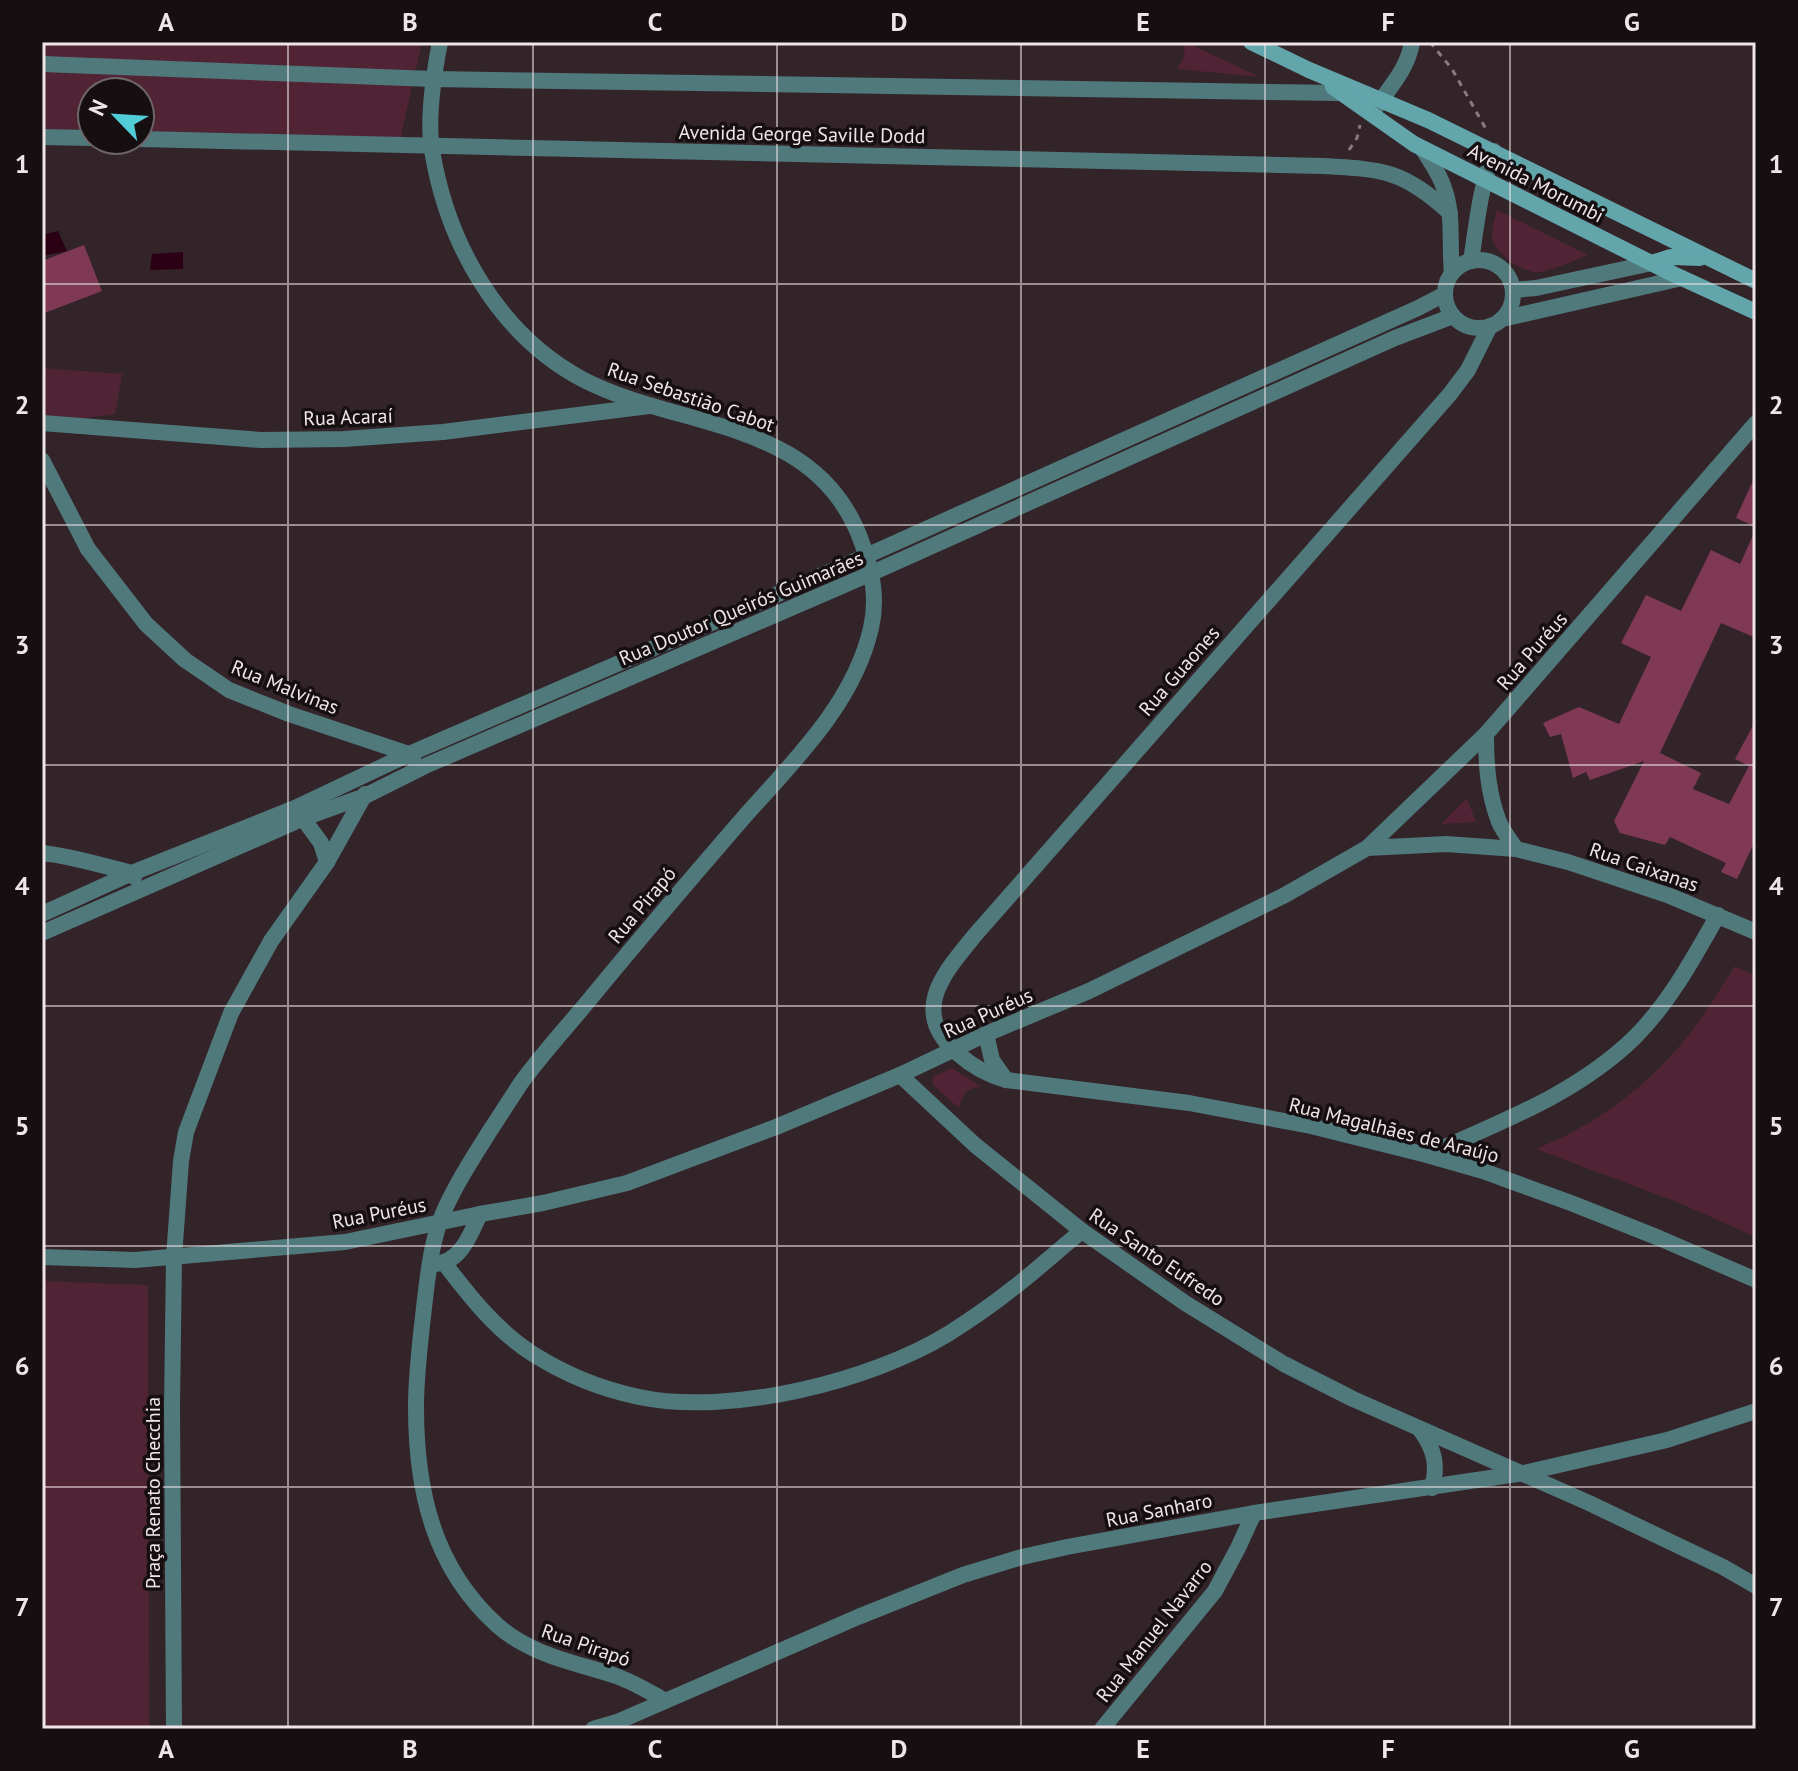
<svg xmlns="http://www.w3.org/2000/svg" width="1798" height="1771" font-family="'PT Sans',sans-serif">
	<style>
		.green { fill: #502435 }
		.water { fill: #2c0014 }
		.building { fill: #7f3955 }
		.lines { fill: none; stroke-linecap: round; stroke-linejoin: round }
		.path { stroke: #887b7f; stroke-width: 3; stroke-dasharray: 6 6; stroke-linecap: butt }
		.minor { stroke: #50797c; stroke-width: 16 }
		.secondary { stroke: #62a6ac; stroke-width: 16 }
		.grid { fill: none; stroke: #efe5e8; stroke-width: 2; stroke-opacity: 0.55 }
		.labels { text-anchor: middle; stroke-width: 7; stroke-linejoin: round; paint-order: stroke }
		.street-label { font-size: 20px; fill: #efe5e8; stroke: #160f12 }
		.neatline { fill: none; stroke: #efe5e8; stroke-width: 3 }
		.grid-label { font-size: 26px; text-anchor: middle; font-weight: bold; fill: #efe5e8 }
	</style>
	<rect width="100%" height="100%" fill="#332429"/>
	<g class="green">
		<polygon points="42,42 422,42 399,145 140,131 140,92 92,92 92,130 42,129"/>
		<polygon points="1185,42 1260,77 1177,69 1184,57"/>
		<path d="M1497,210l91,45c-15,6 -33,14 -49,17 -14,2 -42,-17 -46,-31 -3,-9 2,-22 4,-31z"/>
		<polygon points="42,368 122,374 115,414 42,424"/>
		<polygon points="1467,799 1476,822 1441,824 1465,800"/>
		<path d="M1735,966l21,10v261l-79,-35 -141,-53c57,-23 107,-59 147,-107 20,-24 35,-50 52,-76z"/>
		<path d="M952,1068l30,19c-17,1 -18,6 -23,21l-26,-23 -1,-5 2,-4z"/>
		<polygon points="42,1281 148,1285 149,1729 42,1729"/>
	</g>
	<g class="water">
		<polygon points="58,231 67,251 42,256 42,235"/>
		<polygon points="183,252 183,269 150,270 152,254"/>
	</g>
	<g class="building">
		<polygon points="84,245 102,291 42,314 42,261"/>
		<polygon points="1756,474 1756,527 1736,518"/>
		<polygon points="1756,529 1756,638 1721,623 1660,753 1701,773 1693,789 1729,804 1749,766 1735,759 1756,720 1756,839 1737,879 1721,872 1726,863 1670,837 1665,845 1620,833 1614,821 1644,761 1590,780 1586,772 1573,778 1561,734 1550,737 1543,723 1579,707 1619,724 1651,657 1621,643 1646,595 1681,611 1711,550 1740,564"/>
	</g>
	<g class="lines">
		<g class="path">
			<polyline points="1430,42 1452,69 1486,129"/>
			<polyline points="1349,150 1357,138 1360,125"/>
		</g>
		<g class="minor">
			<path d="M440,42c-6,31 -13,77 -8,108 15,93 66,184 150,229 97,51 236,38 280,164 10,28 16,55 9,85 -17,75 -77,133 -126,188 -52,60 -104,121 -155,183 -23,28 -48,55 -69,84 -10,15 -20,31 -30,46 -17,27 -42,65 -52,95 -8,24 -11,50 -14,75 -4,36 -9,72 -9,108 0,83 17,160 81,218 33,30 77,37 119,51 17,6 32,15 48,24"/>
			<polyline points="42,64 433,79 1340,93"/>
			<path d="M1374,110c15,-22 34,-41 38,-68"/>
			<polyline points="42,137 92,138"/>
			<path d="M140,139l1182,27c60,3 82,4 128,47"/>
			<path d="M1422,148c8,13 18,26 22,40 10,27 5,57 8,85"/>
			<circle cx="1479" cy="294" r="34"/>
			<path d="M1471,261c6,-39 9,-73 23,-110"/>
			<polyline points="1513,290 1536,288 1652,263"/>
			<polyline points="1502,319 1682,278"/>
			<polyline points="42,423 261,440 344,439 443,432 649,406"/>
			<polyline points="42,460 88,549 146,624 185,660 229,690 289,714 409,754 413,758"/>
			<path d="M1486,734c0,31 2,59 13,88 4,9 11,18 17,27"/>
			<polyline points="299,813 321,843 327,862"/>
			<polyline points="1367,848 1446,844 1516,849 1568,862 1670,896 1756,932"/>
			<path d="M42,853c31,3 60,13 90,20l2,4"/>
			<polyline points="42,914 132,873 295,808 409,754 866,556 1418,308 1445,294"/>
			<polyline points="42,933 304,818 365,796 425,766 872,573 1395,338 1453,316"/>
			<polyline points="986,1034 992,1060 1006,1080 1189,1103 1311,1126 1427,1155 1483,1171 1571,1203 1659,1238 1756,1280"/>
			<polyline points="900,1075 975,1145 1082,1231 1185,1303 1284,1364 1353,1399 1589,1503 1723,1567 1756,1586"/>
			<path d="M1006,1080c-19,-5 -34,-14 -49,-27 -48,-42 -13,-80 18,-118l475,-541 18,-24 22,-44"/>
			<path d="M1427,1155c73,-33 150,-61 208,-118 35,-35 59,-80 83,-122"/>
			<polyline points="42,1257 135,1260 345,1242 480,1214 543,1203 627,1183 776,1127 900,1075 986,1034 1089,991 1285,895 1367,848 1486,734 1756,423"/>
			<path d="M435,1264c26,-2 35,-29 45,-50"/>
			<path d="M445,1264c25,33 52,67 88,90 33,21 68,35 106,43 91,19 230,-15 309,-63 22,-14 44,-29 64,-45 24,-18 46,-39 70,-58"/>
			<path d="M1421,1431c14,19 17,35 11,57"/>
			<polyline points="174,1729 172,1407 174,1257 181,1161 186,1132 231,1013 271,941 327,862 365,794"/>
			<polyline points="593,1729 617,1722 858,1617 963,1575 1022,1557 1067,1547 1254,1513 1524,1473 1667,1440 1756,1411"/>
			<polyline points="1102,1729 1215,1591 1238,1548 1254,1513"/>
		</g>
		<g class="secondary">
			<polyline points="1251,42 1309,70 1428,120 1756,281"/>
			<polyline points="1333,87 1414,144 1673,274 1756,312"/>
			<polyline points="1652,263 1671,257 1700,258"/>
		</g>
	</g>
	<path class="grid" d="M288,42v1687M533,42v1687M777,42v1687M1021,42v1687M1265,42v1687M1510,42v1687M42,284h1714M42,525h1714M42,765h1714M42,1006h1714M42,1246h1714M42,1487h1714"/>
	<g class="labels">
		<g class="street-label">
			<text transform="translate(802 134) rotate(1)" y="7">Avenida George Saville Dodd</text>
			<text transform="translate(1536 183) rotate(27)" y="7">Avenida Morumbi</text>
			<text transform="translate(691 397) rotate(19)" y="7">Rua Sebastião Cabot</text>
			<text transform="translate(348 417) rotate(-2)" y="7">Rua Acaraí</text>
			<text transform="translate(741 608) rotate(-23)" y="7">Rua Doutor Queirós Guimarães</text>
			<text transform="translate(1532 651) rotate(-49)" y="7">Rua Puréus</text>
			<text transform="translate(1179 671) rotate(-49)" y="7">Rua Guaones</text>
			<text transform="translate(285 687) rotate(22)" y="7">Rua Malvinas</text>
			<text transform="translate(1644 867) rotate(19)" y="7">Rua Caixanas</text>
			<text transform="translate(642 905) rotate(-50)" y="7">Rua Pirapó</text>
			<text transform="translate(988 1013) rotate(-24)" y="7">Rua Puréus</text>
			<text transform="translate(1394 1130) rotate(14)" y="7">Rua Magalhães de Araújo</text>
			<text transform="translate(379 1213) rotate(-11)" y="7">Rua Puréus</text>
			<text transform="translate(1157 1257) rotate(34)" y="7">Rua Santo Eufredo</text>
			<text transform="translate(153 1493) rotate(-90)" y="7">Praça Renato Checchia</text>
			<text transform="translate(1159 1510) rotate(-11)" y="7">Rua Sanharo</text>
			<text transform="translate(1154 1631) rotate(-52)" y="7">Rua Manuel Navarro</text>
			<text transform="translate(586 1645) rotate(19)" y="7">Rua Pirapó</text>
		</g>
	</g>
	<rect width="1798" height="1771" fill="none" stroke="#160f12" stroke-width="88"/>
	<g transform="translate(116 116) rotate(295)"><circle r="38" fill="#160f12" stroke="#6d6568" stroke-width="2"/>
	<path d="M0-6L14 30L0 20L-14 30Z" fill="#52ccd6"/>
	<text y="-12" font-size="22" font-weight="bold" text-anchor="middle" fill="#efe5e8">N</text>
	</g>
	<rect x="44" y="44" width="1710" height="1683" class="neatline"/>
	<g class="grid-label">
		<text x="166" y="31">A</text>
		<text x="410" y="31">B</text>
		<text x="655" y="31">C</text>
		<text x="899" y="31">D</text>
		<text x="1143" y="31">E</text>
		<text x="1388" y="31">F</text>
		<text x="1632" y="31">G</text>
		<text x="22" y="173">1</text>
		<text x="1776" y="173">1</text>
		<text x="22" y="414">2</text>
		<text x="1776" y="414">2</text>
		<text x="22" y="654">3</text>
		<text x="1776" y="654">3</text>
		<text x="22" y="895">4</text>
		<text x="1776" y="895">4</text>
		<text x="22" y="1135">5</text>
		<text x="1776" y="1135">5</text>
		<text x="22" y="1375">6</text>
		<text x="1776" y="1375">6</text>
		<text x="22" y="1616">7</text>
		<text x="1776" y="1616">7</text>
		<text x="166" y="1758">A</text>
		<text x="410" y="1758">B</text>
		<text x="655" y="1758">C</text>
		<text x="899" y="1758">D</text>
		<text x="1143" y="1758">E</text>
		<text x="1388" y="1758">F</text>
		<text x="1632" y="1758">G</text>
	</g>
</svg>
